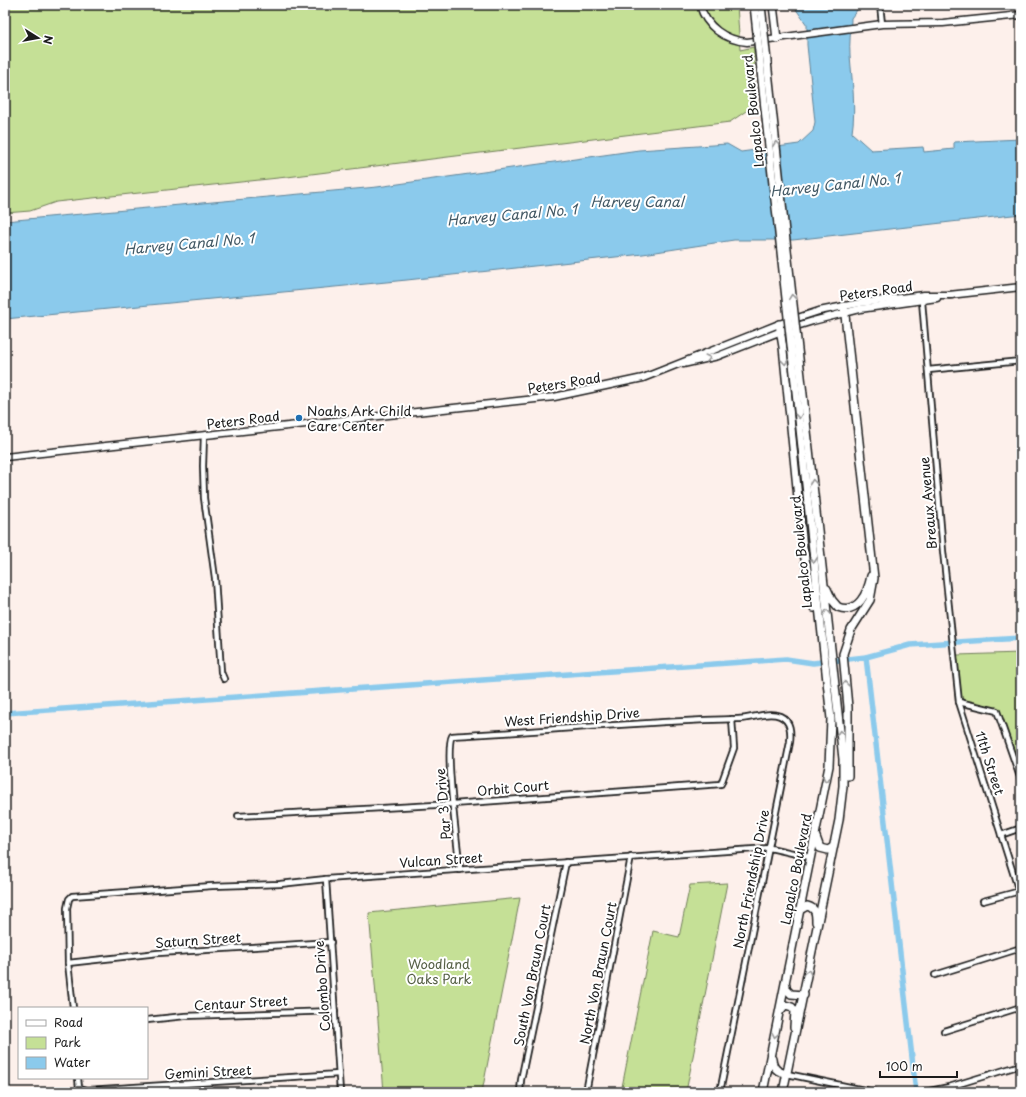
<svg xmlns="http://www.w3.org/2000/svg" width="1026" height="1097" font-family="'Playpen Sans',sans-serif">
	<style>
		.green { fill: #c5e096; stroke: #707e59 }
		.water { fill: #8bcaec; stroke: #5f8499 }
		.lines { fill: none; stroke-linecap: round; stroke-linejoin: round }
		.canal { stroke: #8bcaec; stroke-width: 5.5 }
		.street-casing { stroke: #1c1c1c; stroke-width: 8 }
		.secondary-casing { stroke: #1c1c1c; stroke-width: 9 }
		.primary-casing { stroke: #1c1c1c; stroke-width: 10 }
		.street { stroke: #fff; stroke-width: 4.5 }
		.secondary { stroke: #fff; stroke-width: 6 }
		.primary { stroke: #fff; stroke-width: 7 }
		.primary-bridge-casing { stroke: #1c1c1c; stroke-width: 10; stroke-linecap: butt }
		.primary-bridge { stroke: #fff; stroke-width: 7 }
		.oneway { stroke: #999 }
		.poi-dot { fill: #1f6fb2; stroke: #fff; stroke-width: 1.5 }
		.labels { text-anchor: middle; stroke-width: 4; stroke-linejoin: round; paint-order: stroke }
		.street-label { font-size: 13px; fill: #1c1c1c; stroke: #fff }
		.poi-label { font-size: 13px; fill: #1c1c1c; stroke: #fff; text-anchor: start }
		.park-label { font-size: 13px; fill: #576147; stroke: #fff }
		.water-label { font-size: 14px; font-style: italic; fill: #435965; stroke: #fff }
	</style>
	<rect width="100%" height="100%" fill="#fdf0eb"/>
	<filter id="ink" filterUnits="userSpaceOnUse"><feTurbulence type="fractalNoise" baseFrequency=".025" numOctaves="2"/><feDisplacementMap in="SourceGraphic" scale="8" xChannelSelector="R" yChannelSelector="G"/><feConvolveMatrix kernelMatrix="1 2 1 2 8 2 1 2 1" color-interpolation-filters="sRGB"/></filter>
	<g filter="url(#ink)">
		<g class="green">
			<polygon points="5,5 737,5 740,50 754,47 754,100 749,109 730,122 287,177 56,202 30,211 5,213"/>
			<polygon points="1021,653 1021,780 997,712 959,702 957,655"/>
			<polygon points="727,883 686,1092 621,1092 653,931 679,937 690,885"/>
			<polygon points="520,898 482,1092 384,1092 369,913"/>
		</g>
		<path class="water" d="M793,5h68l-10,13c0,13 -2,26 -1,37 2,27 6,51 2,78l19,17 52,-3 1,5 30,-3v-7l67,-3v75l-228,26h-59l-91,14 -236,26 -402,39v-98l372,-34 262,-37 88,-6 14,8 58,-8 14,-13 2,-9 -8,-77v-20z"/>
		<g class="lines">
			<g class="canal">
				<polyline points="866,657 916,1092"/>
				<polyline points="5,713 786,659 813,663 866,657 910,645 1021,638"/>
			</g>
			<g class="street-casing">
				<g id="street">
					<polyline points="880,5 882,24"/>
					<polyline points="922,301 943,551 959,702 1021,898"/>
					<polyline points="928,370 1021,361"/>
					<polyline points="204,435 203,466 204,498 215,578 221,672 224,679"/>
					<polyline points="959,702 997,711 1021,780"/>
					<polyline points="238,816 453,804 721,784 734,748 732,719"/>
					<polyline points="1001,835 1021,828"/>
					<path d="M460,870c-2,-21 -16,-121 -8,-134 95,-5 191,-15 286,-17 13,0 29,-8 42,-3 11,5 11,16 10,26l-70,350"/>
					<polyline points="326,879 340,1092"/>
					<polyline points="983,901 1020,891"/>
					<polyline points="68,963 158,953 331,942"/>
					<polyline points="935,975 1021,948"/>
					<polyline points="73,1008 68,963 67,908 69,899 72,896 212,886 280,884 326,879 770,848 810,857"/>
					<polyline points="147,1020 185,1016 335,1011"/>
					<polyline points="944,1031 1021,1007"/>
					<polyline points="787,1074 874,1092"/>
					<polyline points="78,1078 79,1088 87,1090 339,1074"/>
					<polyline points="520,1092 521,1080 566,862"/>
					<polyline points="586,1092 631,857"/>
					<polyline points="925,1092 949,1087 1021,1065"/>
				</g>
			</g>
			<g class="secondary-casing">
				<g id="secondary">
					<path d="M700,5c6,22 25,35 47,37l135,-18 61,-1 78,-8"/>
					<polyline points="949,295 1021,287"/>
					<polyline points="683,364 718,356 784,330 813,321 860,309 937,298"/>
					<polyline points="5,457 554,397 643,378 779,324 819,311 860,303 924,295 952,295"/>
				</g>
			</g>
			<g class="primary-casing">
				<g id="primary">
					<polyline points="773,5 777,39"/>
					<polyline points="780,183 784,223"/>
					<polyline points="773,184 778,224"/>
					<polyline points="844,306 874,578 870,600 851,630 843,654 848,707 848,776"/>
					<polyline points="779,324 783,347 803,548 814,608"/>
					<path d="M827,589l5,11 6,7c20,8 30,-15 33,-31"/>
					<polyline points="816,837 820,848 828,850 833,847"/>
					<path d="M800,910l7,-4c9,2 9,8 9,16"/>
					<polyline points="786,985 786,989 791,994 804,995"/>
					<polyline points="780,1011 785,1005 792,1007 795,1011 794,1027"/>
					<path d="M772,1059c1,10 6,13 15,15"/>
					<polyline points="763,1092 829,766 831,719 810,522"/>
					<polyline points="783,1092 839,820 843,786 843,759 817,521"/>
				</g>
			</g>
			<use href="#street" class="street"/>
			<use href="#secondary" class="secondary"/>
			<use href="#primary" class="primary"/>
			<g class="primary-bridge-casing">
				<g id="primary-bridge">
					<polyline points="754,5 773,184"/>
					<polyline points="761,5 780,183"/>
					<polyline points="784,223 817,521"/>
					<polyline points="778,224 810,522"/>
				</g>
			</g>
			<use href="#primary-bridge" class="primary-bridge"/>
		</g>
		<defs><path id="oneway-chevron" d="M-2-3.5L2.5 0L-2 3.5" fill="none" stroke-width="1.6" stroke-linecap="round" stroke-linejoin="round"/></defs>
		<g class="oneway">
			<use href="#oneway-chevron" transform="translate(776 144) rotate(-96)"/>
			<use href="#oneway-chevron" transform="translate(792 297) rotate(-96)"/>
			<use href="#oneway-chevron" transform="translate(708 358) rotate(-14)"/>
			<use href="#oneway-chevron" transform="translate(785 362) rotate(84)"/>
			<use href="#oneway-chevron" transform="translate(799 416) rotate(84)"/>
			<use href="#oneway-chevron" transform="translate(813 482) rotate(-96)"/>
			<use href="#oneway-chevron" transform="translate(814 560) rotate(85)"/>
			<use href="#oneway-chevron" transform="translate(827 612) rotate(-96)"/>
			<use href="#oneway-chevron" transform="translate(845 684) rotate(-96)"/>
			<use href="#oneway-chevron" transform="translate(840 733) rotate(-96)"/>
			<use href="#oneway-chevron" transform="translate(826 779) rotate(102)"/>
			<use href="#oneway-chevron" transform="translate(808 972) rotate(-79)"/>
			<use href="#oneway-chevron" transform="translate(775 1035) rotate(101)"/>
		</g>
	</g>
	<circle class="poi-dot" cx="299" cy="418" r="4"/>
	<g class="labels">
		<g class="street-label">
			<text transform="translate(753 111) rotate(-96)" y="5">Lapalco Boulevard</text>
			<text transform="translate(876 291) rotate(-8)" y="5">Peters Road</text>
			<text transform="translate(564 383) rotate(-9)" y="5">Peters Road</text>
			<text transform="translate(243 420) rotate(-7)" y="5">Peters Road</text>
			<text transform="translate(928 503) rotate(-95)" y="5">Breaux Avenue</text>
			<text transform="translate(801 552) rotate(-96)" y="5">Lapalco Boulevard</text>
			<text transform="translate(572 717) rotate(-4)" y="5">West Friendship Drive</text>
			<text transform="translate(990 763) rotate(72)" y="5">11th Street</text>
			<text transform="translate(513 788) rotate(-5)" y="5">Orbit Court</text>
			<text transform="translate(443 804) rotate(-95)" y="5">Par 3 Drive</text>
			<text transform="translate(441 860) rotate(-4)" y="5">Vulcan Street</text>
			<text transform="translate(796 869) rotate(-79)" y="5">Lapalco Boulevard</text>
			<text transform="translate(751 879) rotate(-79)" y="5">North Friendship Drive</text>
			<text transform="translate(198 940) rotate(-4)" y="5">Saturn Street</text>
			<text transform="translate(598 973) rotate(-79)" y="5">North Von Braun Court</text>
			<text transform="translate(532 975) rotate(-79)" y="5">South Von Braun Court</text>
			<text transform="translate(322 986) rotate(-94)" y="5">Colombo Drive</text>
			<text transform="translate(241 1003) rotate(-3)" y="5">Centaur Street</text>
			<text transform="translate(208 1072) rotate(-3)" y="5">Gemini Street</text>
		</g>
		<g class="poi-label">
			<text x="307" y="416">Noahs Ark Child<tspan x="307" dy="15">Care Center</tspan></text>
		</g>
		<g class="park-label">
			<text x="439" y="969">Woodland<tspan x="439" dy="15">Oaks Park</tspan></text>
		</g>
		<g class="water-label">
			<text transform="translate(835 185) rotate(-6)" y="5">Harvey Canal No. 1</text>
			<text x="637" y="207">Harvey Canal</text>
			<text transform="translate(512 215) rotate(-5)" y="5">Harvey Canal No. 1</text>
			<text transform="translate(189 244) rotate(-5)" y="5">Harvey Canal No. 1</text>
		</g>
	</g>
	<rect width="1026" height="1097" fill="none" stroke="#fff" stroke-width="20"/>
	<rect x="10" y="10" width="1006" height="1077" fill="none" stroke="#1c1c1c" stroke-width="1.5" filter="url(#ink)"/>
	<rect x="18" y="1007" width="130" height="72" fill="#ffffff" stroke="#a4a4a4"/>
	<rect x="26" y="1020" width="20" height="6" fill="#ffffff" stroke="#a4a4a4"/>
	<text x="54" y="1027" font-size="12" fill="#1c1c1c">Road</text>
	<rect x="26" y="1037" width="20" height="12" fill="#c5e096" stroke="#a4a4a4"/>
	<text x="54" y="1047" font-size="12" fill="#1c1c1c">Park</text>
	<rect x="26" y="1057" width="20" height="12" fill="#8bcaec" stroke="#a4a4a4"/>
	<text x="54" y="1067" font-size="12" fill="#1c1c1c">Water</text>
	<g transform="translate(38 38) rotate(101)" stroke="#ffffff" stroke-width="3" paint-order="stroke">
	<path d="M0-3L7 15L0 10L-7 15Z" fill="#1c1c1c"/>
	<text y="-6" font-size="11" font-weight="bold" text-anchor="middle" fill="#1c1c1c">N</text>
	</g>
	<path d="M880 1071v6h77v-6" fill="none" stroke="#1c1c1c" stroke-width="2"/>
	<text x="886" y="1071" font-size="12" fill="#1c1c1c" stroke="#ffffff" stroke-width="3" paint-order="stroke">100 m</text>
</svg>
